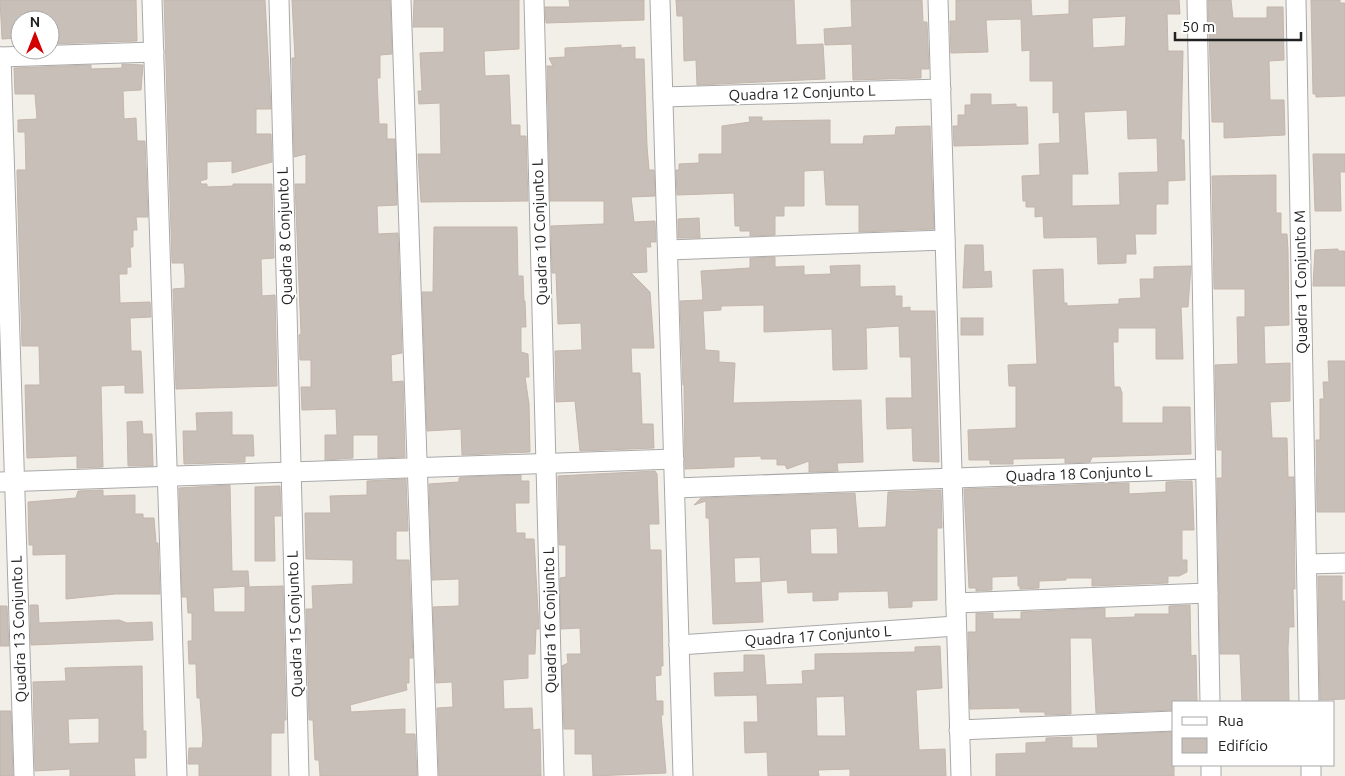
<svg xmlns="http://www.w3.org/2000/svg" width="1345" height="776" font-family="Ubuntu,sans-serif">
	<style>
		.building { fill: #c7bfb8; stroke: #c4b6ab; fill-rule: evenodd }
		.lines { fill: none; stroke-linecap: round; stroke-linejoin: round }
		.street-casing { stroke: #a9a9a9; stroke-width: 21 }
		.street { stroke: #fff; stroke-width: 19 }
		.labels { text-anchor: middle; stroke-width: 4; stroke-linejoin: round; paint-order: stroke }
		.street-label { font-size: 15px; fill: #222; stroke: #fff }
	</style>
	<rect width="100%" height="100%" fill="#f2efe9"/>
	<g class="building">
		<polygon points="0,0 136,0 137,41 50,44 50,20 20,20 20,38 2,39"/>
		<polygon points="164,0 265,0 271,109 256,109 256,134 271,134 272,162 232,173 232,161 207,162 207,179 200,181 201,184 207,184 207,187 233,186 233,184 272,184 274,258 261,259 262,296 275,295 277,386 176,389 173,289 185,288 185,276 184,263 172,263"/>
		<polygon points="292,0 390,0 392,54 380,55 380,78 377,78 379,124 387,124 387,139 395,139 397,205 377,206 378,234 398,233 402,353 391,355 392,382 403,381 405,457 378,458 378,435 353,435 353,458 325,460 325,435 337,435 336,409 302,410 301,387 311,387 311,360 300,360 299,335 301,334 295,184 306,184 306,154 294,157 292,58 295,58"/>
		<polygon points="414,0 519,0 519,49 484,51 485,76 509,75 511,125 520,125 520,136 526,136 528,201 421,202 418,154 441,154 440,103 419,104 418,91 422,91 420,53 444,52 444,27 413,27"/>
		<polygon points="569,0 644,0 644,20 546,23 545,7 570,7"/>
		<polygon points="676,0 794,0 796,45 823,44 825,79 697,85 696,60 684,61 683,16 677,16"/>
		<polygon points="851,0 922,0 923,22 927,22 929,69 921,69 921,78 853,80 852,44 825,45 824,29 852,27"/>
		<path d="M956,0h75l1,16 37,-2v-14h110l1,14h-13l1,37h15l-2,89h3l1,40 -17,1v23h-12v30h-21l1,20h-10v9l-28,1 -1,-27 -53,1 -1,-22 -8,1v-10h-9v-6h-3l-1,-25 18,-1 -1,-31 21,-1 -1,-31 -6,1v-32h-23v-31l-8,1 -1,-32 -35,1 2,32 -37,1 -1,-32h6zM1126,16l-1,30 -32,2 -1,-30zM1127,110l1,29 29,-1 1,34 -39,1 1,32 -48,1v-32h16l-4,-62z"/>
		<polygon points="1208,0 1231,0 1233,18 1267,18 1267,7 1283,7 1284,60 1269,61 1270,100 1284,100 1285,135 1224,138 1224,122 1212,122"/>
		<polygon points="1311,0 1340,0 1340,3 1345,3 1345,96 1316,97 1316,94 1313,94"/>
		<polygon points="621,45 621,48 635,47 635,59 644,59 647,146 649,170 654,170 655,196 631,197 634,222 655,221 656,242 650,242 651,247 646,247 647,272 631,273 650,292 654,348 631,348 632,373 640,373 642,424 653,424 654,448 580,451 575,401 556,402 555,351 582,350 581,323 558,324 556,273 552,273 551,226 604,224 604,201 550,201 547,66 553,66 549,58 565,57 565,48"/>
		<polygon points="122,64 143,65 141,90 123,91 124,119 136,118 137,141 145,141 148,217 136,217 137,230 133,230 133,247 130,247 131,267 127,267 127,274 119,274 120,303 150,302 151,317 130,318 131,351 141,351 143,393 125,393 125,385 101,386 103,467 77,468 77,456 27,458 25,385 40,385 39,346 22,346 17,174 17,170 26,170 25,132 18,132 18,120 37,119 35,94 15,94 14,68 91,65 91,69 122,68"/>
		<polygon points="971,94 991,94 991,105 1016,104 1016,107 1027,107 1028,144 954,146 953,126 958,126 958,115 965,115 965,105 971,105"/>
		<polygon points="749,117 762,117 762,121 830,120 830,144 863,144 864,136 895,135 896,127 930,126 934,229 859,232 859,205 826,205 824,170 804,171 804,206 784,206 784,216 775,216 775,235 750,236 750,231 740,231 740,226 735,226 734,193 677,195 676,170 679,170 679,164 699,163 699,154 722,154 722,126 750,122"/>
		<polygon points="1313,154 1345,154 1345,172 1340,172 1341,211 1315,211"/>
		<polygon points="1276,175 1276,213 1281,213 1281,234 1287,234 1288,250 1289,325 1264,326 1265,364 1290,363 1290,401 1270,402 1272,438 1287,438 1288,477 1294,477 1295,589 1293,589 1294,627 1289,627 1288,648 1289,702 1242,702 1240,654 1220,654 1217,478 1222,478 1222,450 1217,450 1215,365 1238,364 1237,317 1245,317 1245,289 1214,289 1212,176"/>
		<polygon points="699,218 700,238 678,238 678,219"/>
		<polygon points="434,227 517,227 518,276 523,276 524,301 525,301 526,327 521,327 521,352 528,354 529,377 525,377 529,404 530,452 462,455 461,429 427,431 422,292 433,292"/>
		<polygon points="965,245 983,245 984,272 991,271 992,287 963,288"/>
		<polygon points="1338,249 1338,251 1345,251 1345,286 1313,286 1315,250"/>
		<polygon points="775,257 775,267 804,266 804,275 831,274 830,266 860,265 860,287 895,286 895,296 902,296 902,308 910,307 910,311 935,311 939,462 913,461 912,428 887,429 886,398 912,398 911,357 900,357 899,326 866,328 867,369 833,370 832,329 764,332 764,305 721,306 721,310 703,311 705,350 719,351 719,362 735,363 733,403 861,400 863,462 837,463 838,471 809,472 809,461 787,469 785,465 777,465 777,459 761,459 761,456 734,457 734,467 685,469 684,385 683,385 680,301 703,300 701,271 750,268 750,258"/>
		<polygon points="1191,266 1188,307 1181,307 1183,359 1156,359 1156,328 1118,328 1118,342 1113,342 1114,387 1120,387 1122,393 1122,423 1163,423 1163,407 1190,407 1191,454 1092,457 1090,462 1065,463 1065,458 1013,459 1013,464 990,464 990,460 969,460 968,430 1016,428 1016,386 1009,386 1008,365 1037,364 1033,270 1063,269 1064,303 1067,303 1067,306 1119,304 1119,299 1141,298 1140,279 1154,279 1154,267"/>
		<rect x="961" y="318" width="22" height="17"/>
		<polygon points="1328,361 1345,361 1345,512 1317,512 1316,440 1320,440 1320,399 1324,399 1323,382 1329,382"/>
		<polygon points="232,412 232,435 253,435 254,456 245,456 245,462 184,464 183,431 197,431 196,413"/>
		<polygon points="142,421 143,434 152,434 153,466 128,466 127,422"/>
		<polygon points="655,471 657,474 659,524 649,524 650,550 661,550 663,666 661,666 661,675 655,676 656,701 663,701 663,715 661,715 666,773 593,776 592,754 575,754 575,729 564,729 562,666 568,663 567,654 581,654 580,628 561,629 560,578 566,577 566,545 559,545 558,476"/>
		<polygon points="521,475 521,481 529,481 529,503 515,503 516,533 525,533 525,539 534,539 539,629 536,629 535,654 528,654 528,678 503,680 504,709 532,708 533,730 540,729 541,776 439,776 437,708 453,707 452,682 436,683 433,607 459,606 459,579 432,580 429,484 459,482 459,478 463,477"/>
		<polygon points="406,479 408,531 396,531 396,560 409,560 413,658 409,658 409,683 406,683 407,690 350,705 351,712 405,709 405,734 415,734 417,776 320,776 319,760 315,760 313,720 309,720 306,609 313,609 312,586 353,584 353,560 306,559 305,513 331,513 330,496 367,495 367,481"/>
		<polygon points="1192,481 1194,530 1182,530 1182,560 1187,560 1187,572 1179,576 1168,576 1168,583 1092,586 1092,578 1066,578 1066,580 1039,581 1039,588 1020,589 1020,586 1018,586 1018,576 992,577 992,590 976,591 976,588 969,588 964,489 1129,483 1129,494 1166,492 1166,482"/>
		<polygon points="230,485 232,571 248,571 249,586 213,588 214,612 245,612 245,587 283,586 286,720 284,720 284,733 272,733 271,735 271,776 199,776 199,764 188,764 189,748 202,748 203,739 200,698 197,698 196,664 189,664 188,641 192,641 192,613 188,613 187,597 182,597 179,488"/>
		<polygon points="280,486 281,516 274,516 275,561 255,561 255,487"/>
		<polygon points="103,490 103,496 135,495 135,514 143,514 143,518 154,518 156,543 158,543 160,594 115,594 66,599 66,554 33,555 33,545 29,545 28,502 76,498 78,491"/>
		<path d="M941,490l1,38h-5v72l-25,1v6l-23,1 -1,-17 -50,1v8l-25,1v-9l-25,1 -1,-13 -26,2 -1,-25 -26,1 1,25 26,-1 2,40 -50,2 -4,-106h-3v-17l-12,4 7,-7 154,-5 3,35 28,-1 2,-35zM837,528l1,26h-27l-1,-25z"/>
		<polygon points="1318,576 1342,576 1342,601 1345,601 1345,699 1320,700"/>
		<polygon points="30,605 38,605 39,623 119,620 127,623 152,622 153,640 31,645"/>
		<polygon points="1190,605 1191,656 1196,655 1197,702 1174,702 1174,710 1096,713 1092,638 1070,638 1071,714 1045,715 1045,712 1020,712 1020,708 970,709 968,632 976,632 976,613 993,613 993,619 1021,619 1021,612 1105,608 1105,618 1135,617 1135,614 1169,614 1169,606"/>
		<polygon points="0,606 7,606 9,646 0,646"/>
		<path d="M940,646l2,42 -26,2 3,60 26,-1 1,27h-96v-7l-32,1 1,6h-51l-1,-24 -22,1 -1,-31h14l-1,-27 -42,1 -1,-23 30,-1v-17h20l2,30 31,-1h6l-1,-13 13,-1v-16l100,-2v-5zM844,696l2,40h-29l-1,-39z"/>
		<path d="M142,666l1,65h3v27h-12l1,18h-65v-7l-35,2 -2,-89 33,-1 -1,-13zM99,718v25l-30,1 -1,-25z"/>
		<polygon points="0,711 11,711 13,776 0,776"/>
		<polygon points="1174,732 1174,776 996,776 996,754 1026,753 1026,743 1046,742 1046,738 1072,737 1072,748 1098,748 1097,735"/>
	</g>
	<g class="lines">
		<g class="street-casing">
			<g id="street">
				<polyline points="152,0 177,776"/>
				<polyline points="279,0 299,776"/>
				<polyline points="401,0 428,776"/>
				<polyline points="534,0 554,776"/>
				<polyline points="660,0 683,776"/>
				<polyline points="938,0 961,776"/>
				<polyline points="1197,0 1210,702"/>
				<polyline points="1296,0 1309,702"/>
				<polyline points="0,57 154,52"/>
				<polyline points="1,57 24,776"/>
				<polyline points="663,97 941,89"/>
				<polyline points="668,250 945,240"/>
				<polyline points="0,482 674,459"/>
				<polyline points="675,488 1205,469"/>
				<polyline points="1307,564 1345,563"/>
				<polyline points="956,603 1208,593"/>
				<polyline points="679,645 956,626"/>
				<polyline points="959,730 1174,721"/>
				<polyline points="1211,765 1211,776"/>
				<polyline points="1311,765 1311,776"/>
			</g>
		</g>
		<use href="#street" class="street"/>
	</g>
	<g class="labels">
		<g class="street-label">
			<text transform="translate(802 93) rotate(-2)" y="5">Quadra 12 Conjunto L</text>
			<text transform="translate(540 232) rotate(-92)" y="5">Quadra 10 Conjunto L</text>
			<text transform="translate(285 236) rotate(-92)" y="5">Quadra 8 Conjunto L</text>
			<text transform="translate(1301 282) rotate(-91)" y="5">Quadra 1 Conjunto M</text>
			<text transform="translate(1079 474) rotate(-2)" y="5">Quadra 18 Conjunto L</text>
			<text transform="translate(550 620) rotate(-91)" y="5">Quadra 16 Conjunto L</text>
			<text transform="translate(295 624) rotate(-92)" y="5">Quadra 15 Conjunto L</text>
			<text transform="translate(19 629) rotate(-92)" y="5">Quadra 13 Conjunto L</text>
			<text transform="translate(818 636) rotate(-4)" y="5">Quadra 17 Conjunto L</text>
		</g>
	</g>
	<rect x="1172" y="701" width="162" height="65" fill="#ffffff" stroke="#a7a7a7"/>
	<rect x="1182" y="717" width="25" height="8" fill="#ffffff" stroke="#a7a7a7"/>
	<text x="1218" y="726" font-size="15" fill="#222222">Rua</text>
	<rect x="1182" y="738" width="25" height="15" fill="#c7bfb8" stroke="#a7a7a7"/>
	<text x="1218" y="751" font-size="15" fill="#222222">Edifício</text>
	<g transform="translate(35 35)"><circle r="24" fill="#ffffff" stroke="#a7a7a7"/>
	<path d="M0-4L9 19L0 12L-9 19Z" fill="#d40000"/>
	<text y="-8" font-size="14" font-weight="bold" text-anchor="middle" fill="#222222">N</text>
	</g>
	<path d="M1175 32v8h126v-8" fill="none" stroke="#222222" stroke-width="2.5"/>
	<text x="1182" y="32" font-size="15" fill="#222222" stroke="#ffffff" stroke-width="4" paint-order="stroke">50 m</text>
</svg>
